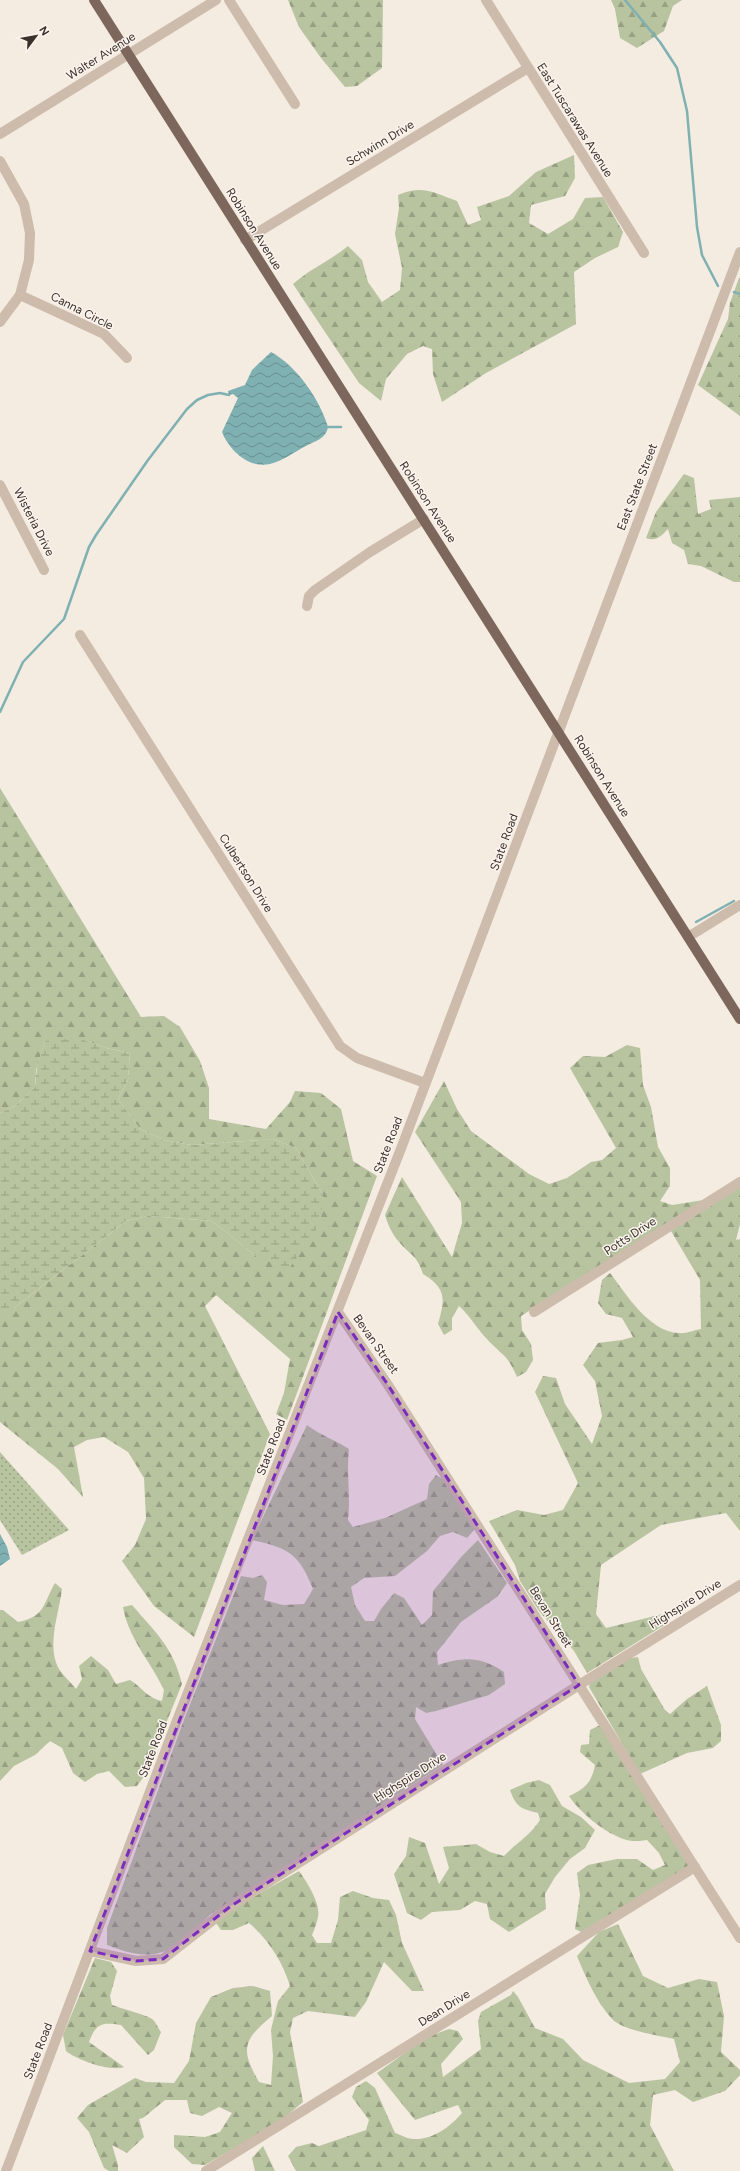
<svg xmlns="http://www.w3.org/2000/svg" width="740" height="2171" font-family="Figtree,sans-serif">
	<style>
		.grass { fill: url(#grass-dots) }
		.forest { fill: url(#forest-firs) }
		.wetland { fill: url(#wetland-marsh) }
		.water { fill: url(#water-waves) }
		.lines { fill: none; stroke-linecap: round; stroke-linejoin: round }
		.stream { stroke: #7fb0b2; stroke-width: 2.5 }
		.minor { stroke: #cdbbac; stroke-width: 10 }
		.major { stroke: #7d675c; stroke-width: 10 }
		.marked { fill: #7b2cbf; fill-opacity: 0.2; stroke: #7b2cbf; stroke-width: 3; stroke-dasharray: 8 5; stroke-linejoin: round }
		.labels { text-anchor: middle; stroke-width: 3; stroke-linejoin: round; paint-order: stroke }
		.street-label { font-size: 12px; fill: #3b302b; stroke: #fbf5ee }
	</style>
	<defs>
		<pattern id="grass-dots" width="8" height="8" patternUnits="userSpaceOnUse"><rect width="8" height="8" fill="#b8c4a0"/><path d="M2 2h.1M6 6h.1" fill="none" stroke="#97a083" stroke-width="1.8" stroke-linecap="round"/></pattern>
		<pattern id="forest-firs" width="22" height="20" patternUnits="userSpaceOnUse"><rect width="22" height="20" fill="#b8c4a0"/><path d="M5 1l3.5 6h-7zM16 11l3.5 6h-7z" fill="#97a083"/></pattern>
		<pattern id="wetland-marsh" width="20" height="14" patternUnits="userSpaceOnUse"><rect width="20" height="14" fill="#b8c4a0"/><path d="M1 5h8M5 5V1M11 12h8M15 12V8" fill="none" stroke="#97a083"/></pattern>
		<pattern id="water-waves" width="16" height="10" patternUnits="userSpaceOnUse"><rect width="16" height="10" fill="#7fb0b2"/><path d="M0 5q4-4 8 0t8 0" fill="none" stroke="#699091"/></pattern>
	</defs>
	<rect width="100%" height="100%" fill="#f4ebe1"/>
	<polygon class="grass" points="0,1452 69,1530 22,1555 0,1520"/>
	<g class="forest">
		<polygon points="288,0 383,0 382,68 357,86 345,87 321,58 299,27"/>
		<polygon points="611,0 682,0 673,6 664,31 637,48 620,38 615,9"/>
		<path d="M574,155l1,23 -10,18 -34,9 -2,18 19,11 25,-15 12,-21 18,-1 20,35 -5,15 -23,11 -21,14 2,52 -90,49 -44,29 -9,-28 -1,-25 -9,-3 -16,8 -21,25 -5,22 -22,-18 -66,-99c17,-15 38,-24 55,-38l14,14 6,22 14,20 18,-12 2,-22 -7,-34 4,-26 -1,-13c24,-11 37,-2 59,6l11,24 13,-5 -4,-13 32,-11 27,-24z"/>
		<polygon points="739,278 740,278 740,416 698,385 728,319 730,303"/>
		<path d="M684,474l10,4 4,36 13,-5 -2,-9 31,-3v85h-6l-33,-16 -13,-2 -4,-14 -12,-7 -4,-14c-7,7 -12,13 -22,9l10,-26z"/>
		<polygon points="0,788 141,1017 164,1016 180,1027 200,1061 209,1088 209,1119 266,1129 290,1102 295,1091 321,1093 341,1109 353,1161 377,1176 287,1420 276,1414 284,1393 290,1359 216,1295 205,1306 270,1434 194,1637 154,1606 122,1561 135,1545 146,1519 144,1478 128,1452 104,1437 87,1440 74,1447 83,1497 58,1469 0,1422 0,1308 14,1308 126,1221 148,1216 212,1221 257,1257 323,1195 296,1148 273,1139 191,1145 164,1140 140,1129 118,1099 128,1080 130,1053 106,1048 84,1040 45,1041 36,1070 35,1087 15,1106 0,1113"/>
		<path d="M627,1045l13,3 3,37 8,22 7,40 12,21v18l-10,15 12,4 32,-5 -183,116 1,14 9,14 2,16 -7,12 -9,5c-10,-24 -16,-22 -31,-39 -10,-11 -16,-22 -27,-32l-7,12v12l-8,5 -6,-11c7,-25 9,-35 -15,-50 -6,-19 -12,-18 -24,-32 -7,-8 -11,-17 -14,-27l17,-38 50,80 10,-34 -1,-21 -46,-70 29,-51 13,28 14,22 58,43 20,10 18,-6 24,-16 11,-2 14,-12 -46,-80 13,-12 22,1z"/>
		<path d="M740,1187v37l-4,16 4,-1v292l-14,-18 -65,12 -60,40 -5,49 10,14 61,-15 -1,11 -79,49 -13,-22 -35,-40 -19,-30 -5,-16 -26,-44 28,-11 27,5 19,-5 15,-27 -43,-91 8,-16 13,2 9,26 27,40 10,-28 -7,-35 -12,-16 15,-22 24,-3 11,-3 -11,-19 -16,-4 -8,-11 4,-23 8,-7c16,21 39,59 69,60 7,1 15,-3 22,-4l-1,-49 -29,-49z"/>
		<path d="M307,1425c13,10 28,15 42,24 -3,24 2,48 -1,71l5,7 32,-9 42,-19 2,-15 7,-9 7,4 32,50 -8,9 -14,-6 -13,4 -13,15 -32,25 -31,2 -13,9 4,18 10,16h9l7,-12 13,-16 10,5 18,27 10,-10 1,-24 29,-35 16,-16 29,43 -10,14 -36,25 -24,30 1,13c26,-8 42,-9 66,7l1,12 -16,11 -53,16 -10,2 -10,-6 -1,12 28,46 -233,150c-38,36 -50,51 -103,30v-17l78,-211 56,-141 12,2 9,-3 5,7 -3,18 19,5 21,-1 9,-15c-14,-36 -25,-41 -61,-49z"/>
		<path d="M55,1583l7,6c-3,25 -16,57 -3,80 4,7 12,13 17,20l6,-10 -3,-13 12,-10 17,14 8,14 14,-4c12,7 18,19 32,21l2,-11c-13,-28 -36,-52 -41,-83l9,-2c24,28 41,42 50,79l-37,91 -8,11 -12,1 -16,-16 -12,3 -12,8 -12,-9 -11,-25 -12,-7 -15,14 -21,11 -14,15v-171h3l15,12c27,-5 25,-18 37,-39z"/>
		<polygon points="638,1657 641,1669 665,1710 670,1714 687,1699 707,1686 721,1725 721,1741 713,1748 687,1753 640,1774 589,1687 590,1682 631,1658"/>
		<path d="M600,1725l89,138 -1,4 -98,62 -9,3 -6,-3 5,-34 -3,-22 11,-8 29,-6h20l16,11 12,-5 -6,-12 -12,-13c-5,1 -10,1 -15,1 -22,-3 -52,-28 -63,-45 16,-7 23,-14 26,-31l-15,-13 1,-7 8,-1 1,-14z"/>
		<path d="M539,1780l11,5 12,21 19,11 14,13 -10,18 -15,11 -15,18 -10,17 1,15 -37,23 -19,-13 -3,-15 -12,-3 -15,9 -28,2 -11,8 -14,-7 -13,-39 12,-18 3,-19 16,6 14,41 10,-16 -6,-21 33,-3 14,8 14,4c12,-13 26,-20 36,-36l-2,-7c-17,-4 -22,-6 -28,-23l16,-7z"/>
		<path d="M299,1871c8,11 22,33 19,46 -1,6 -4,13 -6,18l5,8h14l7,-23 2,-23 13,-6 20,7 16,2 7,15 6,28 22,48h-12l-28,-29 -18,40 -11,15 -47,-6 -15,7 -3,14 13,70 -26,22 -72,41 -13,-1 -18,-17v-12l31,2 15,-5 12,-19 -13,-6 -17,9 -12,-3 -3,-13h-22l-22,18 -4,1 5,18 -17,16 -15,-8 6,20v6h-9l-5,-3 -15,-36 -12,-14 11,-13 47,-27 11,4 28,1 15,-22 7,-38 15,-26 22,-9 20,-2 17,5 2,25c-29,24 -32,33 -13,66l12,3 2,-29 -2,-26 7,-29 12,-15c-7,-24 -22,-47 -41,-63l-16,7h-12l-5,-7 14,-13z"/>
		<path d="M618,1924l25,52 25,12 31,-9 18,3 7,34 -3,36 19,18v5l-15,16 -32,11 -18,-12 -22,5 -3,30 24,46h-378l-8,-15 8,-9 16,-4 7,3 47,-16 3,-10 -17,-23 4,-10 10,-6 9,7 20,45c6,2 13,6 18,6 20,1 37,-12 49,-26l-4,-8 -43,15 -38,-47 50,-36 22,-8 9,2 5,8 -22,25 2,13 38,-28 -3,-28 3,-9 30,-17 2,-4 5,6 17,31 28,11 20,21 46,23 36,-4 15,-17 -6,-23c-17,-4 -50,-8 -62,-20 -16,-18 -26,-41 -35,-63l22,-24z"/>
		<path d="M95,1958l16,4 6,9 -7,25 2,9c8,3 37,11 40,14 4,3 6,9 9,13l-7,18 -6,5 -27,-30c-19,-3 -25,-2 -32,17l35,25c-14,5 -47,-7 -58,-16l-3,-16z"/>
		<polygon points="263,2146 275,2171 255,2171 252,2158"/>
	</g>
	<polygon class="wetland" points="61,1039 84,1040 106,1048 130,1053 128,1080 118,1099 140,1129 164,1140 191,1145 273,1139 296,1148 323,1195 321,1222 289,1269 257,1257 212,1221 148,1216 126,1221 14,1308 0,1308 0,1113 15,1106 35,1087 37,1066 45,1041"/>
	<g class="water">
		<path d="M271,352c26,14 49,48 57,75 -2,12 -13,14 -22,19 -12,6 -23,15 -36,18 -21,5 -41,-14 -48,-32l16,-34 -5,-4 -4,1 -1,-4 17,-6 7,-15z"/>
		<polygon points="0,1534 7,1547 10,1559 0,1566"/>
	</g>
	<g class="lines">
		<g class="stream">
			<polyline points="625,0 660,42 677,68 687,111 697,227 702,255 718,286"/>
			<polyline points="734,292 740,294"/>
			<polyline points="328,427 341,427"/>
			<polyline points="0,712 23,662 64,619 89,547 96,535 148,460 187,409 197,400 208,395 220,393 229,395"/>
			<polyline points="696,922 734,901"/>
		</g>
		<g class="minor">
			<polyline points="229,0 295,104"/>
			<polyline points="486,0 644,253"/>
			<polyline points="0,134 216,0"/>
			<polyline points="0,161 24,204 30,233 29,260 20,295 0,322"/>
			<polyline points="245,240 528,68"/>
			<polyline points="20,295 104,334 127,358"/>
			<polyline points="0,485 44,570"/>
			<polyline points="307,606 309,596 315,590 370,552 424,519"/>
			<polyline points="80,635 340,1046 357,1058 425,1083"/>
			<polyline points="688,937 740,905"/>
			<polyline points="338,1312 388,1385 740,1938"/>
			<polyline points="534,1312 740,1182"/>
			<polyline points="90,1951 136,1961 163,1959 231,1906 579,1685 740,1585"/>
			<polyline points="6,2171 176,1723 402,1146 740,252"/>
			<polyline points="206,2171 695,1867"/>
		</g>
		<polyline class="major" points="94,0 740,1019"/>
	</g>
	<path class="marked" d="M338,1312l50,73 191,300 -348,221 -68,53 -27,2 -46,-10z"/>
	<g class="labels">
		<g class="street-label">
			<text transform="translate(101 56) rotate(-32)" y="4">Walter Avenue</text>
			<text transform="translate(575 120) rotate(58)" y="4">East Tuscarawas Avenue</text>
			<text transform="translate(380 143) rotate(-31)" y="4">Schwinn Drive</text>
			<text transform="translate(254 229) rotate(58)" y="4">Robinson Avenue</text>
			<text transform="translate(82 311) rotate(27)" y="4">Canna Circle</text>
			<text transform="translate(637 487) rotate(-69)" y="4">East State Street</text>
			<text transform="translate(428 502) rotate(57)" y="4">Robinson Avenue</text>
			<text transform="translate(34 522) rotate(63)" y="4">Wisteria Drive</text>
			<text transform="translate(602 776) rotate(58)" y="4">Robinson Avenue</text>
			<text transform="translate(504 842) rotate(-70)" y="4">State Road</text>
			<text transform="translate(246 873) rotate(58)" y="4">Culbertson Drive</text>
			<text transform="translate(388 1145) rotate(-69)" y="4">State Road</text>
			<text transform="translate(630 1236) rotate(-33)" y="4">Potts Drive</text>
			<text transform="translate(376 1344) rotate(55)" y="4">Bevan Street</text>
			<text transform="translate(271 1447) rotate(-69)" y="4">State Road</text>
			<text transform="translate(685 1604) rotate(-32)" y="4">Highspire Drive</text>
			<text transform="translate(551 1617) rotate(58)" y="4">Bevan Street</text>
			<text transform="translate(153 1749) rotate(-69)" y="4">State Road</text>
			<text transform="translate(410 1777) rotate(-32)" y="4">Highspire Drive</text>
			<text transform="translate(444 2008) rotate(-32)" y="4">Dean Drive</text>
			<text transform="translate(38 2051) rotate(-69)" y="4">State Road</text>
		</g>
	</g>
	<g transform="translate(36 36) rotate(58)" stroke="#fbf5ee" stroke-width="3" paint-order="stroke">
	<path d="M0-3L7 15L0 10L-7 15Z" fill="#3b302b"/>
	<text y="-6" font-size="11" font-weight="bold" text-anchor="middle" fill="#3b302b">N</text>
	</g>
</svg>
